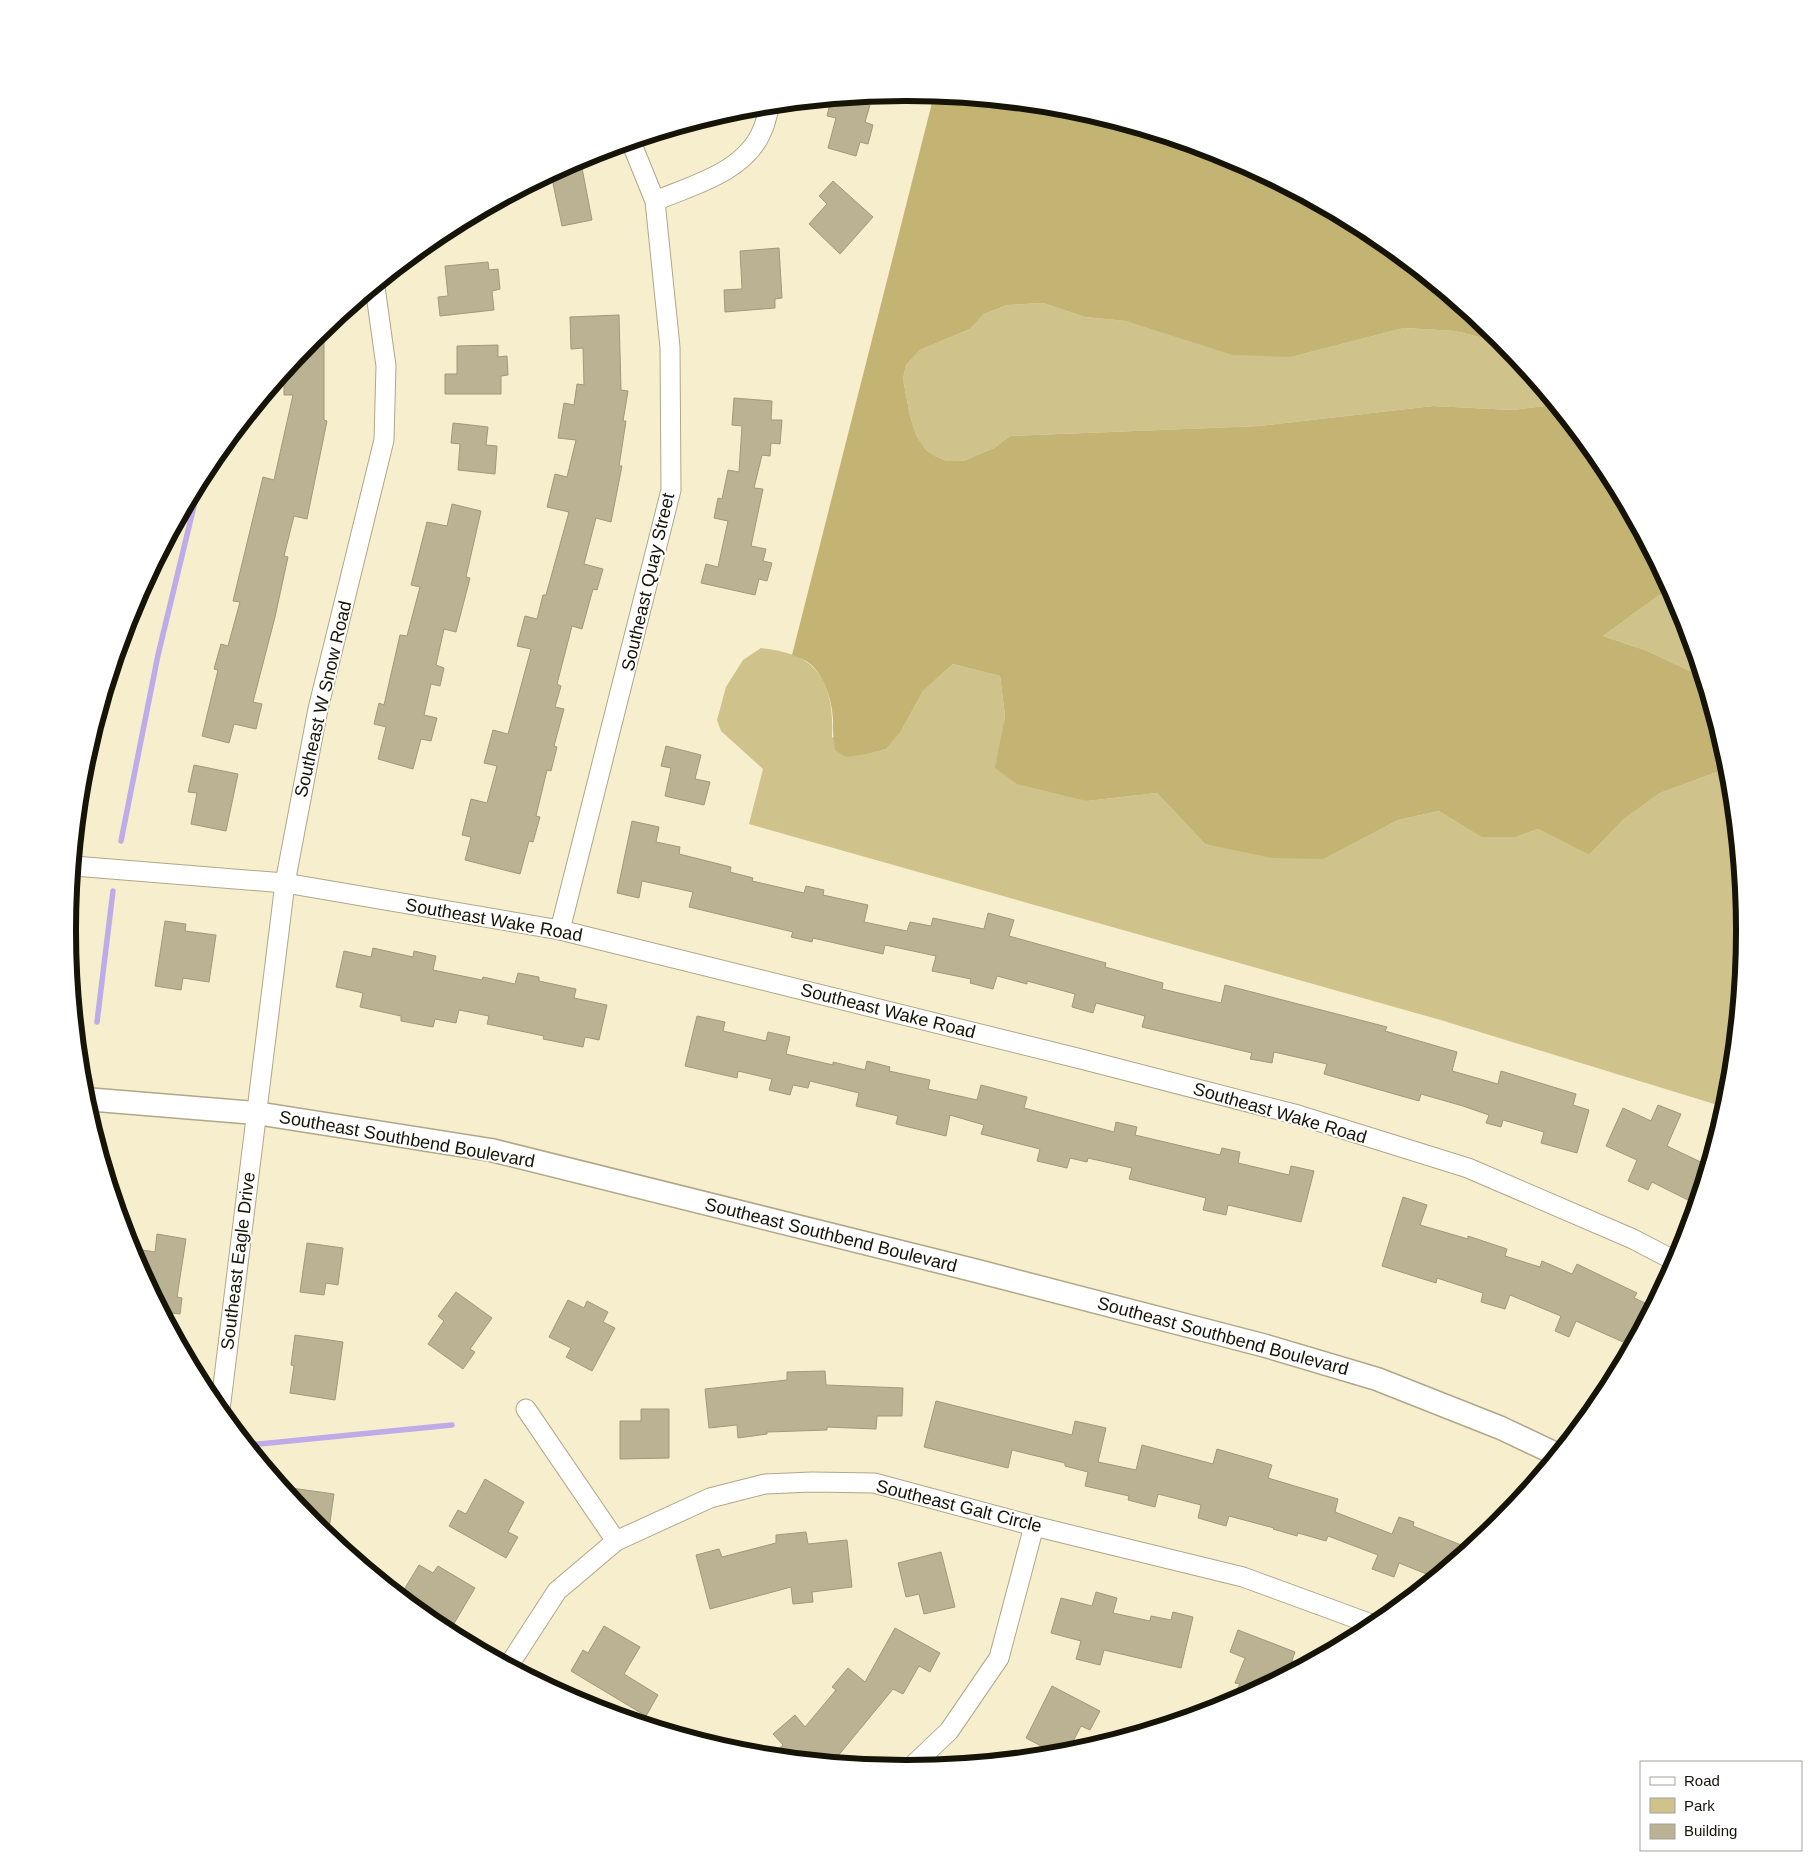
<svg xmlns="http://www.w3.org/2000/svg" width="1812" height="1861" font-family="Arial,sans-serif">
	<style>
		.green { fill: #cfc28b }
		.forest { fill: #c4b473 }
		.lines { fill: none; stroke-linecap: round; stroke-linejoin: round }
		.stream { stroke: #beabe7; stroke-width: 5.5 }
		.building { fill: #bab292; stroke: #a0997a }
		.minor-casing { stroke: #afa788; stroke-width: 21 }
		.tertiary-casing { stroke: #afa788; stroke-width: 25 }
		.minor { stroke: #fff; stroke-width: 19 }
		.tertiary { stroke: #fff; stroke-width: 22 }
		.labels { text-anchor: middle; stroke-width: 4; stroke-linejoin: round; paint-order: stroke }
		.street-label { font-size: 18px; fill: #161307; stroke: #fff }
		.rim { fill: none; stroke: #161307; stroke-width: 6 }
	</style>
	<rect width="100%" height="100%" fill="#f6eecd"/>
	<g class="green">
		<polygon points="1043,303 1085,317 1126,321 1291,357 1404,328 1455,331 1504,343 1554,405 1512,410 1433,406 1260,426 1010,436 994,448 963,461 947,461 935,456 926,450 916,435 910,416 903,379 906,365 920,350 970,329 984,314 1007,305"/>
		<polygon points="1671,591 1681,610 1701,676 1645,650 1603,636 1658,596"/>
		<path d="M761,648c16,2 35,5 47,15 23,17 25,48 24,74l35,17 19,-5 14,-16 23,-42 30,-27 47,12 5,40 -9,52 91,33 70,-8 48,51 119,15 74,-39 41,-9 42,26h35l22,-8 51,26 35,-36 36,-26 68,-25 16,162 -16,164 -4,13 -280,-86 -695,-197 14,-55 -42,-38 -4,-11 9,-33 17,-27z"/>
	</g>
	<path class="forest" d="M934,95l136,13 157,48 145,77 127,105 5,5 -49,-12 -51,-3 -113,29 -58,-2 -107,-34 -41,-4 -42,-14 -36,2 -23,9 -14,15 -50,21 -14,15 -3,14 7,37 6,19 10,15 9,6 12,5h16l31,-13 16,-12 250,-10 173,-20 79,4 42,-5 49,60 68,126 -13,5 -55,40 42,14 56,26 27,92 -68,25 -36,26 -35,36 -51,-26 -22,8h-35l-42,-26 -41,9 -74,39 -52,-1 -67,-14 -48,-51 -70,8 -70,-17 -22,-16 10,-52 -5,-40 -47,-12 -30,27 -23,42 -14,16 -19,5 -21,3 -11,-7c-2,-11 -2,-20 -2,-31 -1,-19 -9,-47 -27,-58 -4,-2 -9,-4 -14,-6z"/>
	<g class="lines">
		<g class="stream">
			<polyline points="121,841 158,655 200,481"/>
			<polyline points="97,1022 113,891"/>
			<polyline points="249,1445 452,1425"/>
		</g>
	</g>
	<g class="building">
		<polygon points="845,98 870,105 865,122 873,125 868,144 860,142 856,156 828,148 836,118 827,116 831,99"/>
		<polygon points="582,168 592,220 562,226 551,174"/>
		<polygon points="833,181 873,217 840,254 809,224 827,204 819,196"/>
		<polygon points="779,248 782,298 775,299 775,308 725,312 724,290 742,289 740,251"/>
		<polygon points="488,262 489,270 498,269 500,289 492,291 494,310 440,316 438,297 448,296 445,266"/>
		<polygon points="619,315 621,390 628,391 623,421 626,421 619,466 622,466 611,522 596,518 584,564 603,569 597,590 593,589 582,629 572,626 557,684 561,686 555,707 564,709 554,746 557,747 551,771 547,770 536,816 540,817 533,842 529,841 520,874 465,860 471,837 462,835 471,799 487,803 497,766 484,763 493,730 508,734 531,649 517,646 525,616 537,619 543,595 546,595 569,512 547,507 555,474 567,477 576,440 558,438 564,403 574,405 577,384 584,385 583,348 571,349 570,317"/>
		<polygon points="324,329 324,420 327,421 307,519 294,516 284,556 288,557 275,617 253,702 262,704 256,729 234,724 229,743 202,736 218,670 214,669 221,644 228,646 240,602 233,601 263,477 274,480 293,395 284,395 284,373 313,337"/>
		<polygon points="498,345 498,357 507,356 508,375 501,376 501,394 445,394 445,374 457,374 457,346"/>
		<polygon points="734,398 772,401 771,420 782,420 780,444 771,443 770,456 762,455 754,488 763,489 751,546 766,549 763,561 772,563 767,581 759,579 755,595 701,583 706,564 718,567 728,521 714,518 718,498 722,499 728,470 739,472 742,426 732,425"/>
		<polygon points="453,423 488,427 486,445 497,446 495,474 458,470 460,444 451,443"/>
		<polygon points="452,504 481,511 466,577 470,578 456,632 444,629 436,665 444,668 440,686 431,684 424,715 437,718 431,741 421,739 413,769 378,759 386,727 374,724 379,703 384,705 400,635 407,636 420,587 411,585 427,522 447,526"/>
		<polygon points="666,746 701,755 695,779 710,782 704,805 665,796 671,768 661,766"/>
		<polygon points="194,765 238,774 226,831 191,824 197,793 188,792"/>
		<polygon points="632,821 659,827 656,842 680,847 679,854 731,867 730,872 753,878 752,881 804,893 806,886 824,890 823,895 868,905 864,922 907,931 910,922 931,926 933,918 984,929 988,913 1014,920 1009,936 1106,963 1105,967 1163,983 1162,989 1221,1003 1225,985 1387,1027 1385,1031 1457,1052 1452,1071 1498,1084 1501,1071 1576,1094 1573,1105 1589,1110 1577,1153 1541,1143 1544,1132 1503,1120 1501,1127 1486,1123 1489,1115 1463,1106 1421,1094 1419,1101 1324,1074 1327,1064 1274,1052 1272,1063 1250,1059 1252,1053 1142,1027 1145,1016 1096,1003 1093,1013 1072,1007 1075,994 1027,981 1027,984 997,976 993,989 970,983 971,979 932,971 936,956 885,945 883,954 813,938 812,942 791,937 793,932 689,907 693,892 642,881 639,898 617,893"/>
		<polygon points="165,921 186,924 185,931 216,935 209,982 183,978 181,990 155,986"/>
		<polygon points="373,948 413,957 414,951 436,956 433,970 482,980 483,977 515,984 518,973 539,977 539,981 576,989 574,998 607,1005 599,1040 585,1037 583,1047 543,1039 544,1036 487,1024 489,1016 459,1010 456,1023 435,1019 433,1027 401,1021 401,1016 360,1007 363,993 336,987 344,951 371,957"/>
		<polygon points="697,1016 725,1022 723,1031 766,1041 768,1032 790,1037 786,1054 833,1065 833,1062 865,1070 867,1061 890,1067 889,1071 930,1080 928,1089 977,1100 981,1085 1027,1097 1024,1108 1114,1132 1116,1122 1137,1127 1135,1135 1220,1155 1222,1148 1240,1152 1238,1163 1289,1175 1291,1166 1314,1171 1301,1222 1228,1205 1226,1215 1203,1210 1206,1198 1129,1179 1132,1168 1088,1158 1087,1162 1070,1158 1067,1168 1037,1161 1040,1149 981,1134 984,1125 950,1115 946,1136 896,1124 898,1116 856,1106 859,1093 810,1081 808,1088 793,1085 790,1095 769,1090 772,1079 738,1071 737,1078 685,1066"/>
		<polygon points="1658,1105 1681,1114 1667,1146 1707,1165 1698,1194 1692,1192 1688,1200 1652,1182 1648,1190 1628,1181 1637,1160 1606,1146 1623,1108 1651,1121"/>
		<polygon points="1403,1197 1427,1205 1420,1225 1468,1239 1468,1236 1507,1249 1505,1256 1540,1267 1542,1261 1572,1274 1577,1264 1637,1293 1634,1298 1652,1306 1631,1344 1623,1340 1623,1342 1576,1321 1569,1337 1555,1331 1561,1316 1510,1295 1505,1309 1481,1302 1483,1293 1437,1278 1436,1283 1382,1266"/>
		<polygon points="157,1234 186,1239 177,1297 182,1298 180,1314 164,1312 130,1248 155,1252"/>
		<polygon points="307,1243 343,1248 338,1285 326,1283 324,1295 300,1292"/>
		<polygon points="456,1292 492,1318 470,1349 475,1352 463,1369 428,1344 444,1321 438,1316"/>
		<polygon points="568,1300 584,1308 587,1301 608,1312 603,1322 615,1328 592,1371 566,1357 571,1348 549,1337"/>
		<polygon points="295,1335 343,1342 335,1400 290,1393 294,1366 291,1365"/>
		<polygon points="825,1371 826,1385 903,1388 902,1416 877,1416 876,1429 827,1427 827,1430 767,1432 767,1434 738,1438 737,1425 709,1428 705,1389 787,1380 787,1372"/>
		<polygon points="936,1401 1072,1435 1075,1421 1106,1428 1098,1462 1136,1470 1142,1445 1213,1464 1217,1449 1272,1465 1268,1478 1338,1499 1335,1512 1392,1534 1399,1517 1414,1522 1413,1526 1469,1548 1434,1577 1399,1563 1394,1577 1372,1569 1378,1555 1328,1536 1326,1541 1298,1533 1297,1536 1273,1529 1274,1528 1229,1516 1226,1526 1198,1518 1201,1505 1158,1494 1155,1507 1128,1500 1129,1496 1085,1486 1088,1472 1065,1466 1065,1463 1012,1450 1008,1468 924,1447"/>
		<polygon points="641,1409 669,1409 669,1458 620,1459 620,1421 641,1421"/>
		<polygon points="485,1479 524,1502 508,1532 518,1537 506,1558 449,1526 458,1510 466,1514"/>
		<polygon points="284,1487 334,1494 328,1536 313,1523"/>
		<polygon points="806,1532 808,1544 847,1540 852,1587 812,1592 813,1602 793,1604 791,1587 710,1609 696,1555 719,1549 722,1557 776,1543 776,1535"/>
		<polygon points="941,1552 955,1607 924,1614 919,1594 906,1597 898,1563"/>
		<polygon points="419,1565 433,1573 438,1566 475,1588 449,1632 440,1628 414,1607 417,1602 402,1593"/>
		<polygon points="1096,1592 1117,1598 1113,1613 1150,1621 1151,1616 1171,1620 1173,1612 1193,1617 1181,1668 1104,1650 1100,1665 1076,1659 1081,1641 1051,1633 1061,1598 1092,1606"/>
		<polygon points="604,1626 640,1647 624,1674 658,1695 646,1716 571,1671 583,1650 588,1653"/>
		<polygon points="895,1628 940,1653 930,1672 919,1666 903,1694 893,1689 833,1762 771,1756 783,1745 773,1734 795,1715 805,1727 836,1690 832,1687 848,1668 865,1682"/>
		<polygon points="1238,1630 1295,1652 1288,1673 1228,1705 1240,1684 1235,1683 1245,1658 1230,1652"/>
		<polygon points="1052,1686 1100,1711 1090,1730 1081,1726 1067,1753 1056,1754 1026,1738"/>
	</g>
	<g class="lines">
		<g class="minor-casing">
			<g id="minor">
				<path d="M655,201c38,-16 90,-29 107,-70 4,-8 5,-17 8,-26"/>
				<polyline points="74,866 285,883 560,930 1081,1059 1298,1115 1468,1168 1633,1239 1675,1261"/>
				<polyline points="560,930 671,490 670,347 655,201 631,142"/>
				<polyline points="526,1409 616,1541"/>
				<polyline points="220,1410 285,883 318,709 384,440 386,366 375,287"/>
				<polyline points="509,1665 557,1591 616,1541 710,1498 765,1484 812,1482 874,1483 1034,1526 1243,1577 1374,1625"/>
				<polyline points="909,1769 949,1731 999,1658 1034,1526"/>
			</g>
		</g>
		<g class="tertiary-casing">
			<polyline id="tertiary" points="85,1099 256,1113 491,1150 977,1271 1266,1346 1377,1379 1501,1428 1556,1454"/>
		</g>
		<use href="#minor" class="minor"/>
		<use href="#tertiary" class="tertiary"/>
	</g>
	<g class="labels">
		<g class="street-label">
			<text transform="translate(648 582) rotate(-77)" y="6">Southeast Quay Street</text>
			<text transform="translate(323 699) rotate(-77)" y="6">Southeast W Snow Road</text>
			<text transform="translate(494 920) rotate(10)" y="6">Southeast Wake Road</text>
			<text transform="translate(888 1011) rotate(14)" y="6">Southeast Wake Road</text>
			<text transform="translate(1280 1113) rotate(16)" y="6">Southeast Wake Road</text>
			<text transform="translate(407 1139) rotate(10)" y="6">Southeast Southbend Boulevard</text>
			<text transform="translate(831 1235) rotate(14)" y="6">Southeast Southbend Boulevard</text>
			<text transform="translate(238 1261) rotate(-83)" y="6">Southeast Eagle Drive</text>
			<text transform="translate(1223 1336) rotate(15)" y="6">Southeast Southbend Boulevard</text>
			<text transform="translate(959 1506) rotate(14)" y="6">Southeast Galt Circle</text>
		</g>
	</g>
	<path d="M0 0H1812V1861H0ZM905 101H907A829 829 0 0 1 1736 930V931A829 829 0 0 1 907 1760H905A829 829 0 0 1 76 931V930A829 829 0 0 1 905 101Z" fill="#fff" fill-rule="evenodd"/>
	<path class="rim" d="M905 101H907A829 829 0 0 1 1736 930V931A829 829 0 0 1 907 1760H905A829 829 0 0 1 76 931V930A829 829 0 0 1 905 101Z"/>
	<rect x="1640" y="1761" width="162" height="90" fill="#ffffff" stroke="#a2a19c"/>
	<rect x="1650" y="1777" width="25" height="8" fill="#ffffff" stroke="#a2a19c"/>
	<text x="1684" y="1786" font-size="15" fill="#161307">Road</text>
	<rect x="1650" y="1798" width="25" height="15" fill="#cfc28b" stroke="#a2a19c"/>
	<text x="1684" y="1811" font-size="15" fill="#161307">Park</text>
	<rect x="1650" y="1824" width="25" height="15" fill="#bab292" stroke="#a2a19c"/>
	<text x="1684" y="1836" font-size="15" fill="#161307">Building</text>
</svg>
